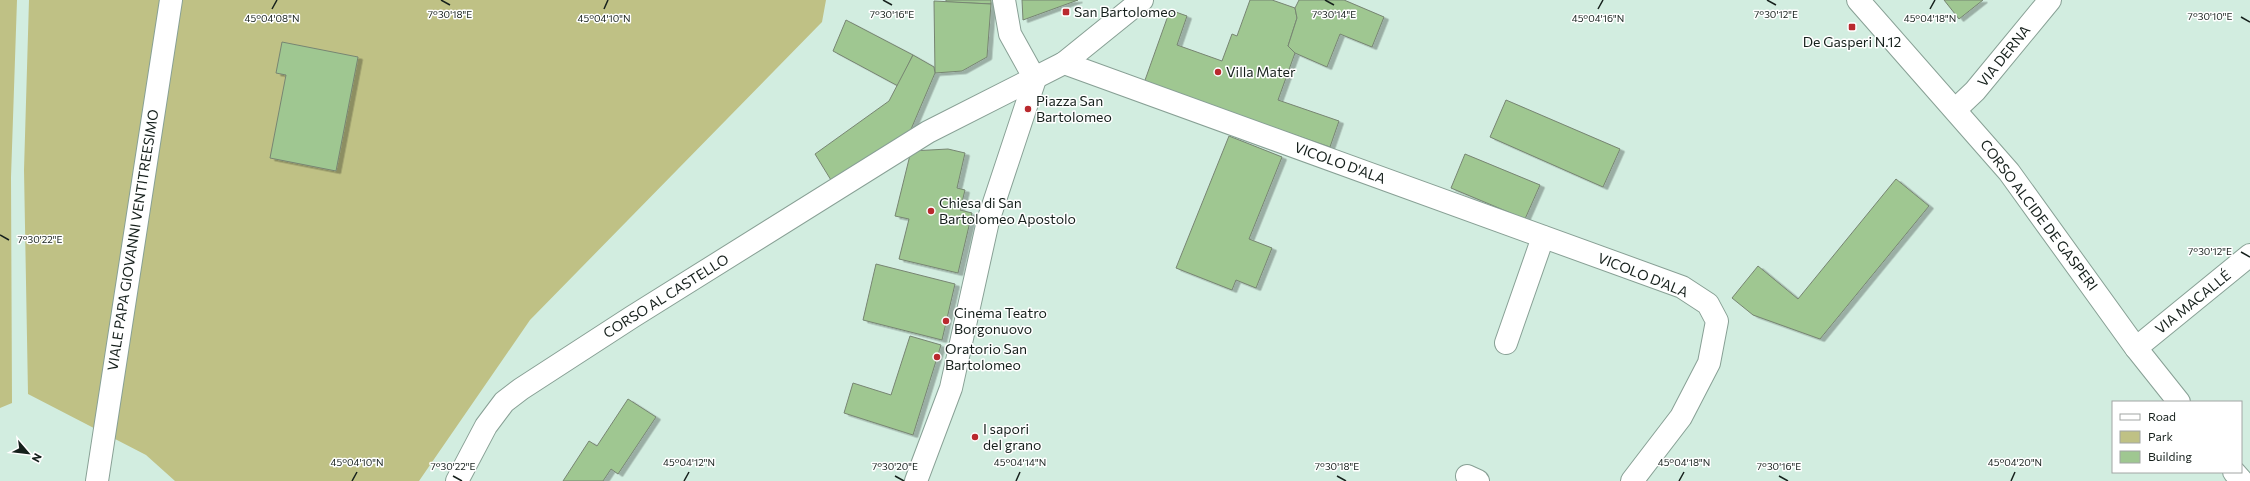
<svg xmlns="http://www.w3.org/2000/svg" width="2250" height="481" font-family="Commissioner,sans-serif">
	<style>
		.green { fill: #bfc185 }
		.building { fill: #9fc791; stroke: #778572; filter: url(#shadow) }
		.lines { fill: none; stroke-linecap: round; stroke-linejoin: round }
		.minor-casing { stroke: #88a095; stroke-width: 24 }
		.minor { stroke: #fff; stroke-width: 22 }
		.ticks { fill: none; stroke: #16201c; stroke-width: 1.5 }
		.poi-dot { fill: #b9292e; stroke: #fff; stroke-width: 1.5 }
		.labels { text-anchor: middle; stroke-width: 3; stroke-linejoin: round; paint-order: stroke }
		.poi-label { font-size: 14px; fill: #16201c; stroke: #fff; text-anchor: start }
		.street-label { font-size: 14px; fill: #16201c; stroke: #fff }
		.ticks-label { font-size: 10px; text-anchor: middle; fill: #16201c; stroke: #fff; stroke-width: 3; stroke-linejoin: round; paint-order: stroke }
	</style>
	<defs>
		<filter id="shadow"><feDropShadow dx="4.5" dy="2.5" stdDeviation="0" flood-color="#0004"/></filter>
	</defs>
	<rect width="100%" height="100%" fill="#d2ede0"/>
	<g class="green">
		<polygon points="0,0 17,0 11,177 12,403 0,408"/>
		<polygon points="29,0 826,0 822,22 530,320 419,481 175,481 146,455 28,394 24,170"/>
	</g>
	<g class="building">
		<polygon points="946,0 991,0 991,4 946,2"/>
		<polygon points="1022,0 1078,0 1023,20"/>
		<polygon points="1250,0 1272,0 1295,8 1297,18 1288,46 1295,53 1278,100 1339,121 1330,147 1144,83 1170,10 1187,16 1177,45 1222,61 1232,34 1237,36"/>
		<polygon points="1299,0 1344,0 1384,17 1372,47 1340,34 1327,67 1295,53 1288,46 1297,18 1295,8"/>
		<polygon points="1944,0 1983,0 1959,19"/>
		<polygon points="934,1 991,4 987,57 962,71 935,73"/>
		<polygon points="846,20 913,55 898,86 833,51"/>
		<polygon points="282,42 358,57 336,171 270,158 286,75 276,73"/>
		<polygon points="913,55 934,67 935,73 906,141 834,185 815,154 889,101"/>
		<polygon points="1506,100 1620,149 1603,187 1490,137"/>
		<polygon points="1229,136 1282,157 1249,239 1272,248 1256,288 1236,280 1232,290 1176,268"/>
		<polygon points="948,149 965,153 957,188 965,190 960,210 972,213 958,273 899,259 909,219 895,216 911,151"/>
		<polygon points="1465,154 1540,185 1525,219 1451,188"/>
		<polygon points="1896,179 1929,206 1820,339 1753,315 1732,298 1758,266 1798,299"/>
		<polygon points="876,264 955,284 942,340 863,320"/>
		<polygon points="910,336 941,345 913,435 844,413 853,383 891,395"/>
		<polygon points="628,399 656,417 618,474 611,469 603,481 563,481 589,441 597,446"/>
	</g>
	<g class="lines">
		<g class="minor-casing">
			<g id="minor">
				<polyline points="1858,0 2009,172 2136,348 2179,402"/>
				<polyline points="1064,63 1682,287 1708,304 1717,321 1709,363 1681,417 1632,481"/>
				<polyline points="1956,109 1975,91 2050,0"/>
				<polyline points="1506,343 1543,237"/>
				<polyline points="2136,348 2250,255"/>
				<polyline points="2234,472 2242,481"/>
				<polyline points="1467,476 1478,481"/>
				<polyline points="97,481 171,0"/>
				<polyline points="457,481 486,426 504,402 521,389 632,317 928,132 1064,63 1142,0"/>
				<polyline points="916,481 951,388 988,221 1035,79 1010,34 1004,0"/>
			</g>
		</g>
		<use href="#minor" class="minor"/>
	</g>
	<path class="ticks" d="M441,0l9,5M883,0l9,5M1325,0l9,5M1767,0l9,5M272,9l5,-9M604,9l4,-9M1598,9l5,-9M1930,9l5,-9M2241,17l9,5M0,235l9,5M2241,252l9,5M453,476l9,5M895,476l9,5M1337,476l9,5M1779,476l9,5M352,481l5,-9M684,481l5,-9M1016,481l4,-9M1679,481l5,-9M2011,481l4,-9"/>
	<g class="poi-dot">
		<rect x="1062" y="8" width="8" height="8" rx="2"/>
		<rect x="1848" y="23" width="8" height="8" rx="2"/>
		<circle cx="1218" cy="72" r="4"/>
		<circle cx="1028" cy="109" r="4"/>
		<circle cx="931" cy="211" r="4"/>
		<circle cx="946" cy="321" r="4"/>
		<circle cx="937" cy="357" r="4"/>
		<circle cx="975" cy="437" r="4"/>
	</g>
	<g class="labels">
		<g class="poi-label">
			<text x="1074" y="17">San Bartolomeo</text>
			<text x="1852" y="47" text-anchor="middle">De Gasperi N.12</text>
			<text x="1226" y="77">Villa Mater</text>
			<text x="1036" y="106">Piazza San<tspan x="1036" dy="16">Bartolomeo</tspan></text>
			<text x="939" y="208">Chiesa di San<tspan x="939" dy="16">Bartolomeo Apostolo</tspan></text>
			<text x="954" y="318">Cinema Teatro<tspan x="954" dy="16">Borgonuovo</tspan></text>
			<text x="945" y="354">Oratorio San<tspan x="945" dy="16">Bartolomeo</tspan></text>
			<text x="983" y="434">I sapori<tspan x="983" dy="16">del grano</tspan></text>
		</g>
		<g class="street-label">
			<text transform="translate(2004 56) rotate(-51)" y="5">VIA DERNA</text>
			<text transform="translate(1340 163) rotate(20)" y="5">VICOLO D'ALA</text>
			<text transform="translate(2039 215) rotate(53)" y="5">CORSO ALCIDE DE GASPERI</text>
			<text transform="translate(133 240) rotate(-81)" y="5">VIALE PAPA GIOVANNI VENTITREESIMO</text>
			<text transform="translate(1643 275) rotate(22)" y="5">VICOLO D'ALA</text>
			<text transform="translate(666 296) rotate(-32)" y="5">CORSO AL CASTELLO</text>
			<text transform="translate(2193 302) rotate(-39)" y="5">VIA MACALLÉ</text>
		</g>
	</g>
	<g class="ticks-label">
		<text x="892" y="18">7°30'16"E</text>
		<text x="1334" y="18">7°30'14"E</text>
		<text x="1776" y="18">7°30'12"E</text>
		<text x="450" y="18">7°30'18"E</text>
		<text x="2210" y="20">7°30'10"E</text>
		<text x="272" y="22">45°04'08"N</text>
		<text x="604" y="22">45°04'10"N</text>
		<text x="1598" y="22">45°04'16"N</text>
		<text x="1930" y="22">45°04'18"N</text>
		<text x="40" y="243">7°30'22"E</text>
		<text x="2210" y="255">7°30'12"E</text>
		<text x="357" y="466">45°04'10"N</text>
		<text x="689" y="466">45°04'12"N</text>
		<text x="1020" y="466">45°04'14"N</text>
		<text x="1684" y="466">45°04'18"N</text>
		<text x="2015" y="466">45°04'20"N</text>
		<text x="453" y="470">7°30'22"E</text>
		<text x="895" y="470">7°30'20"E</text>
		<text x="1337" y="470">7°30'18"E</text>
		<text x="1779" y="470">7°30'16"E</text>
	</g>
	<rect x="2112" y="401" width="130" height="72" fill="#ffffff" stroke="#a2a6a4"/>
	<rect x="2120" y="414" width="20" height="6" fill="#ffffff" stroke="#a2a6a4"/>
	<text x="2148" y="421" font-size="12" fill="#16201c">Road</text>
	<rect x="2120" y="431" width="20" height="12" fill="#bfc185" stroke="#a2a6a4"/>
	<text x="2148" y="441" font-size="12" fill="#16201c">Park</text>
	<rect x="2120" y="451" width="20" height="12" fill="#9fc791" stroke="#a2a6a4"/>
	<text x="2148" y="461" font-size="12" fill="#16201c">Building</text>
	<g transform="translate(28 453) rotate(118)" stroke="#ffffff" stroke-width="3" paint-order="stroke">
	<path d="M0-3L7 15L0 10L-7 15Z" fill="#16201c"/>
	<text y="-6" font-size="11" font-weight="bold" text-anchor="middle" fill="#16201c">N</text>
	</g>
</svg>
